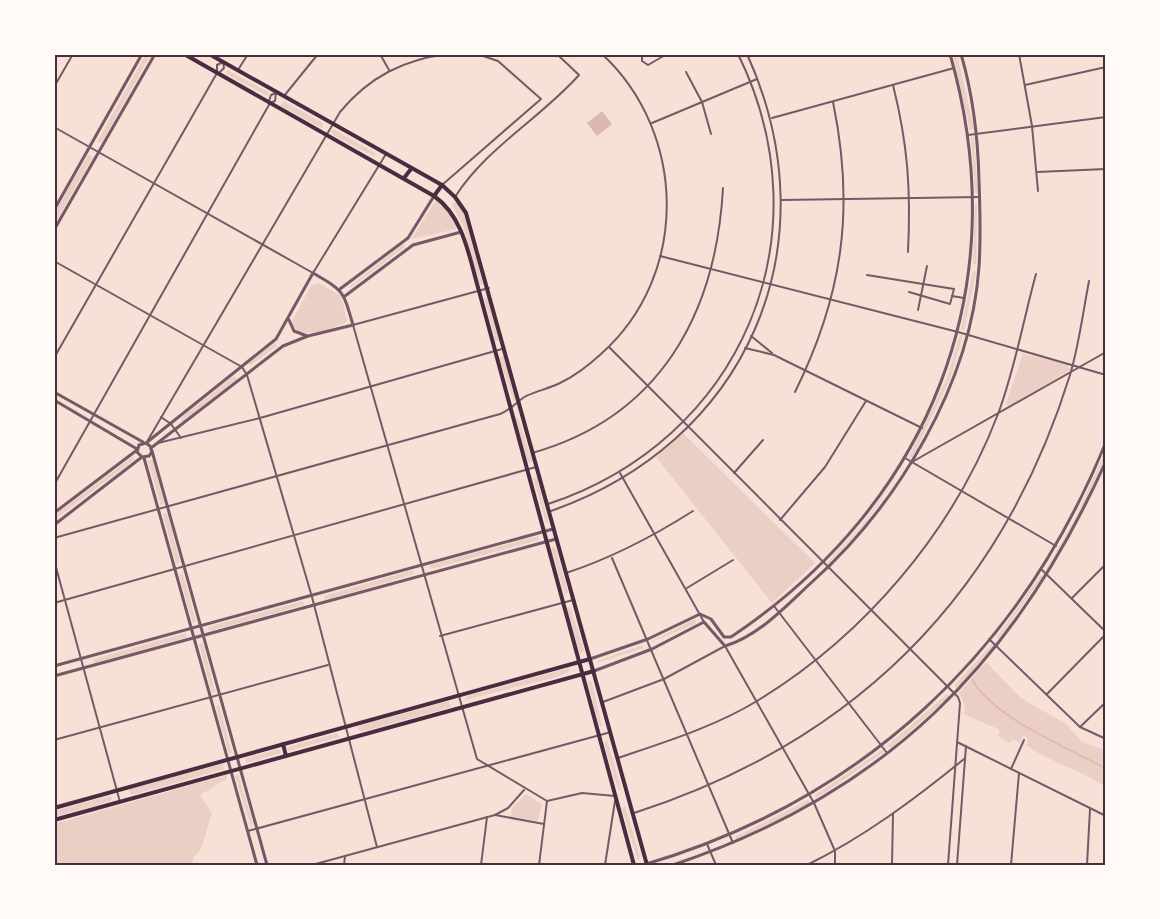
<svg xmlns="http://www.w3.org/2000/svg" width="1160" height="919" font-family="'Work Sans',sans-serif">
	<style>
		.green { fill: #ebcfc5 }
		.water { fill: #dcb8b0 }
		.lines { fill: none; stroke-linecap: round; stroke-linejoin: round }
		.stream { stroke: #dcb8b0; stroke-width: 1.5 }
		.minor { stroke: #755966; stroke-width: 2 }
		.tertiary { stroke: #755966; stroke-width: 3 }
		.secondary { stroke: #4a2c40; stroke-width: 4 }
		.neatline { fill: none; stroke: #4a2c40; stroke-width: 2 }
	</style>
	<rect width="100%" height="100%" fill="#f7e1d7"/>
	<g class="green">
		<polygon points="146,54 151,54 102,142 97,142"/>
		<polygon points="953,54 957,54 974,129 970,130"/>
		<polygon points="227,70 268,92 268,96 226,74"/>
		<polygon points="283,101 323,123 323,127 321,128 281,106"/>
		<polygon points="335,130 375,153 375,157 333,135 332,131"/>
		<polygon points="971,137 974,137 978,193 975,193"/>
		<polygon points="88,155 93,157 54,225 54,214"/>
		<polygon points="436,200 450,211 457,229 411,239"/>
		<polygon points="453,202 456,202 465,216 472,238 483,285 479,284 463,226 452,205"/>
		<polygon points="975,204 977,204 976,264 973,264"/>
		<polygon points="403,244 405,247 352,287 349,287"/>
		<polygon points="973,271 976,271 964,330 961,329"/>
		<path d="M319,283l22,13 6,24 -3,4c-15,4 -48,20 -52,-3l19,-35z"/>
		<polygon points="487,296 501,339 500,342 495,340 484,298"/>
		<polygon points="960,335 963,335 950,379 912,458 909,457 947,378"/>
		<polygon points="275,343 277,346 249,366 249,363"/>
		<polygon points="1023,354 1067,364 1070,370 1008,407 1006,403"/>
		<polygon points="504,355 516,399 514,402 499,358"/>
		<polygon points="234,376 237,379 182,422 181,418"/>
		<polygon points="518,417 532,461 528,463 515,420"/>
		<polygon points="683,433 815,563 772,603 656,457"/>
		<polygon points="1106,450 1106,456 1077,520 1048,570 1046,569 1075,519"/>
		<polygon points="132,457 135,459 54,520 54,516"/>
		<polygon points="153,460 164,503 161,506 148,461"/>
		<polygon points="907,462 864,525 828,564 827,563 863,524"/>
		<polygon points="533,477 537,478 548,520 546,523"/>
		<polygon points="167,513 180,562 176,564 163,514"/>
		<polygon points="538,536 539,540 431,569 430,565"/>
		<polygon points="553,546 556,549 568,592 565,595 551,549"/>
		<polygon points="413,570 414,574 325,600 324,596"/>
		<polygon points="183,574 196,622 193,623 179,575"/>
		<polygon points="1041,575 1043,576 998,639 996,638"/>
		<polygon points="303,601 304,605 209,631 208,627"/>
		<polygon points="570,606 584,649 582,653 579,651 566,610"/>
		<polygon points="695,619 697,623 652,642 652,641"/>
		<polygon points="186,633 187,637 95,663 94,659"/>
		<polygon points="203,643 215,692 212,693 199,644"/>
		<polygon points="992,644 994,645 957,688 954,686"/>
		<polygon points="642,645 644,648 597,663 598,661"/>
		<path d="M986,662l35,36 45,26 15,17 25,10v36c-25,-17 -55,-24 -80,-42l2,-6 -4,-4 -4,8 -7,-4 -3,4 -12,-7 2,-6 -36,-16 1,-8 -6,-13z"/>
		<polygon points="569,668 570,671 557,677 465,700 467,696"/>
		<polygon points="589,680 592,682 602,726 599,725 588,683"/>
		<polygon points="947,694 949,697 891,748 888,745"/>
		<polygon points="449,701 451,707 361,732 358,729 359,726"/>
		<polygon points="219,705 232,753 229,754 216,706"/>
		<polygon points="337,733 340,737 289,751 287,749 288,747"/>
		<polygon points="607,740 621,787 619,792 604,744"/>
		<polygon points="279,749 281,753 247,763 245,761 246,758"/>
		<polygon points="882,750 884,752 817,798 815,795"/>
		<polygon points="223,764 224,769 132,795 129,792 130,789"/>
		<polygon points="238,774 253,824 251,826 235,776"/>
		<path d="M227,775v4c-10,4 -17,11 -27,16l12,18 -11,36 -8,9 -1,7h-138v-41z"/>
		<polygon points="526,794 542,804 538,821 511,816 512,808"/>
		<polygon points="109,796 112,798 111,801 54,817 54,811"/>
		<polygon points="808,800 810,803 737,840 735,837"/>
		<polygon points="625,806 640,857 638,861 622,809"/>
	</g>
	<polygon class="water" points="602,111 612,124 597,136 587,123"/>
	<g class="lines">
		<path class="stream" d="M972,680c26,41 94,66 134,89"/>
		<g class="minor">
			<polyline points="380,54 389,70"/>
			<polyline points="519,54 521,54"/>
			<polyline points="642,54 642,61 648,65 667,54"/>
			<polyline points="1019,54 1032,126 1038,191"/>
			<polyline points="962,56 969,54"/>
			<polyline points="238,70 248,54"/>
			<polyline points="220,72 224,68 223,62"/>
			<polyline points="686,72 702,102 711,134"/>
			<path d="M893,85c15,60 18,105 15,167"/>
			<polyline points="1025,85 1106,67"/>
			<polyline points="54,87 73,54"/>
			<polyline points="284,96 318,54"/>
			<polyline points="269,101 271,95 276,93"/>
			<polyline points="772,118 954,68"/>
			<polyline points="652,123 757,79"/>
			<polyline points="54,127 313,273 386,154"/>
			<polyline points="968,135 1106,117"/>
			<polyline points="1037,172 1106,169"/>
			<polyline points="442,185 541,99 498,61 477,54"/>
			<path d="M455,197c32,-50 86,-79 124,-122l-19,-18"/>
			<polyline points="782,200 980,197"/>
			<polyline points="660,256 958,332 1106,375"/>
			<polyline points="54,261 242,367 247,375 312,597 377,847"/>
			<polyline points="867,275 954,289 950,304 909,292"/>
			<polyline points="489,288 353,325 477,759 547,801"/>
			<polyline points="952,296 964,298"/>
			<polyline points="918,310 927,266"/>
			<polyline points="751,336 772,353"/>
			<polyline points="609,347 958,697 960,703 948,865"/>
			<polyline points="745,348 774,355 922,428"/>
			<polyline points="54,358 217,73 217,65 223,62"/>
			<path d="M795,392c48,-97 60,-184 38,-290"/>
			<polyline points="161,417 171,424 181,438"/>
			<path d="M148,440l192,-328c29,-35 64,-53 109,-58"/>
			<polyline points="158,443 260,418 502,349"/>
			<path d="M532,453c128,-36 184,-139 191,-265"/>
			<polyline points="905,458 1056,546"/>
			<polyline points="912,462 1106,352"/>
			<polyline points="620,473 704,622"/>
			<polyline points="734,473 763,440"/>
			<polyline points="54,485 270,103 275,101 276,93"/>
			<path d="M548,504c193,-64 280,-267 190,-450"/>
			<path d="M548,512c199,-68 286,-266 199,-458"/>
			<polyline points="780,520 825,467 866,401"/>
			<path d="M54,538l446,-124c11,-4 17,-13 26,-18 11,-5 24,-8 34,-13 15,-7 29,-18 41,-29 89,-79 86,-221 1,-300"/>
			<polyline points="612,558 733,843"/>
			<polyline points="54,560 120,802"/>
			<polyline points="1041,569 1106,632"/>
			<path d="M566,573c46,-15 86,-36 127,-62"/>
			<polyline points="687,588 733,560"/>
			<polyline points="1072,598 1106,564"/>
			<polyline points="54,603 536,467"/>
			<polyline points="774,606 887,753"/>
			<polyline points="440,636 573,600"/>
			<polyline points="989,639 1080,727 1106,739"/>
			<polyline points="725,646 814,803 835,851 835,865"/>
			<polyline points="1047,694 1106,634"/>
			<polyline points="603,702 664,679 725,646"/>
			<polyline points="1080,727 1106,702"/>
			<polyline points="54,740 328,665"/>
			<polyline points="957,742 1106,816"/>
			<path d="M618,758c47,-16 96,-31 139,-57 107,-65 196,-169 241,-287 17,-45 25,-93 38,-140"/>
			<polyline points="1011,769 1024,740"/>
			<polyline points="547,801 582,793 615,796"/>
			<path d="M634,813c220,-71 367,-217 436,-438 9,-30 13,-63 19,-94"/>
			<polyline points="495,815 544,824"/>
			<polyline points="248,831 611,732"/>
			<polyline points="707,844 716,865"/>
			<polyline points="312,865 495,815 508,808 524,790"/>
			<polyline points="344,865 345,856"/>
			<polyline points="481,865 487,817"/>
			<polyline points="539,865 547,801"/>
			<polyline points="605,865 615,801"/>
			<path d="M807,865c57,-28 108,-66 157,-106"/>
			<polyline points="892,865 893,814"/>
			<polyline points="957,865 966,746"/>
			<polyline points="1011,865 1019,773"/>
			<polyline points="1087,865 1090,809"/>
		</g>
		<g class="tertiary">
			<polyline points="54,210 142,54"/>
			<polyline points="54,230 155,54"/>
			<polyline points="340,289 408,238 434,196"/>
			<polyline points="345,296 413,245 461,232"/>
			<polyline points="289,320 294,331 307,336"/>
			<polyline points="54,392 143,442"/>
			<polyline points="54,400 137,449"/>
			<path d="M146,443l4,3 2,6 -3,4 -7,1 -5,-5 2,-7 7,-2 130,-104 37,-66c31,18 30,17 40,52l-45,11 -25,10 -132,102"/>
			<polyline points="152,451 267,865"/>
			<polyline points="144,458 257,865"/>
			<polyline points="54,513 137,450"/>
			<polyline points="54,525 142,457"/>
			<path d="M590,659l58,-20 52,-25 11,5 13,18h7c200,-134 286,-350 219,-583"/>
			<polyline points="54,666 553,529"/>
			<path d="M594,671l58,-22 52,-27 21,24c34,-10 62,-41 87,-64 86,-77 159,-199 167,-315 2,-29 1,-59 0,-87 -1,-43 -6,-85 -18,-126"/>
			<polyline points="54,676 556,539"/>
			<path d="M643,865c219,-64 377,-212 463,-423"/>
			<path d="M673,865c212,-71 342,-201 433,-404"/>
		</g>
		<g class="secondary">
			<path d="M184,54l250,142c30,21 35,61 45,95l155,574"/>
			<polyline points="209,54 442,185 455,197 466,213 647,865"/>
			<polyline points="404,178 411,169"/>
			<polyline points="434,196 442,185"/>
			<polyline points="283,744 286,756"/>
			<polyline points="54,808 590,659"/>
			<polyline points="54,820 594,671"/>
		</g>
	</g>
	<rect width="1160" height="919" fill="none" stroke="#fffaf5" stroke-width="111"/>
	<rect x="56" y="56" width="1048" height="808" class="neatline"/>
</svg>
